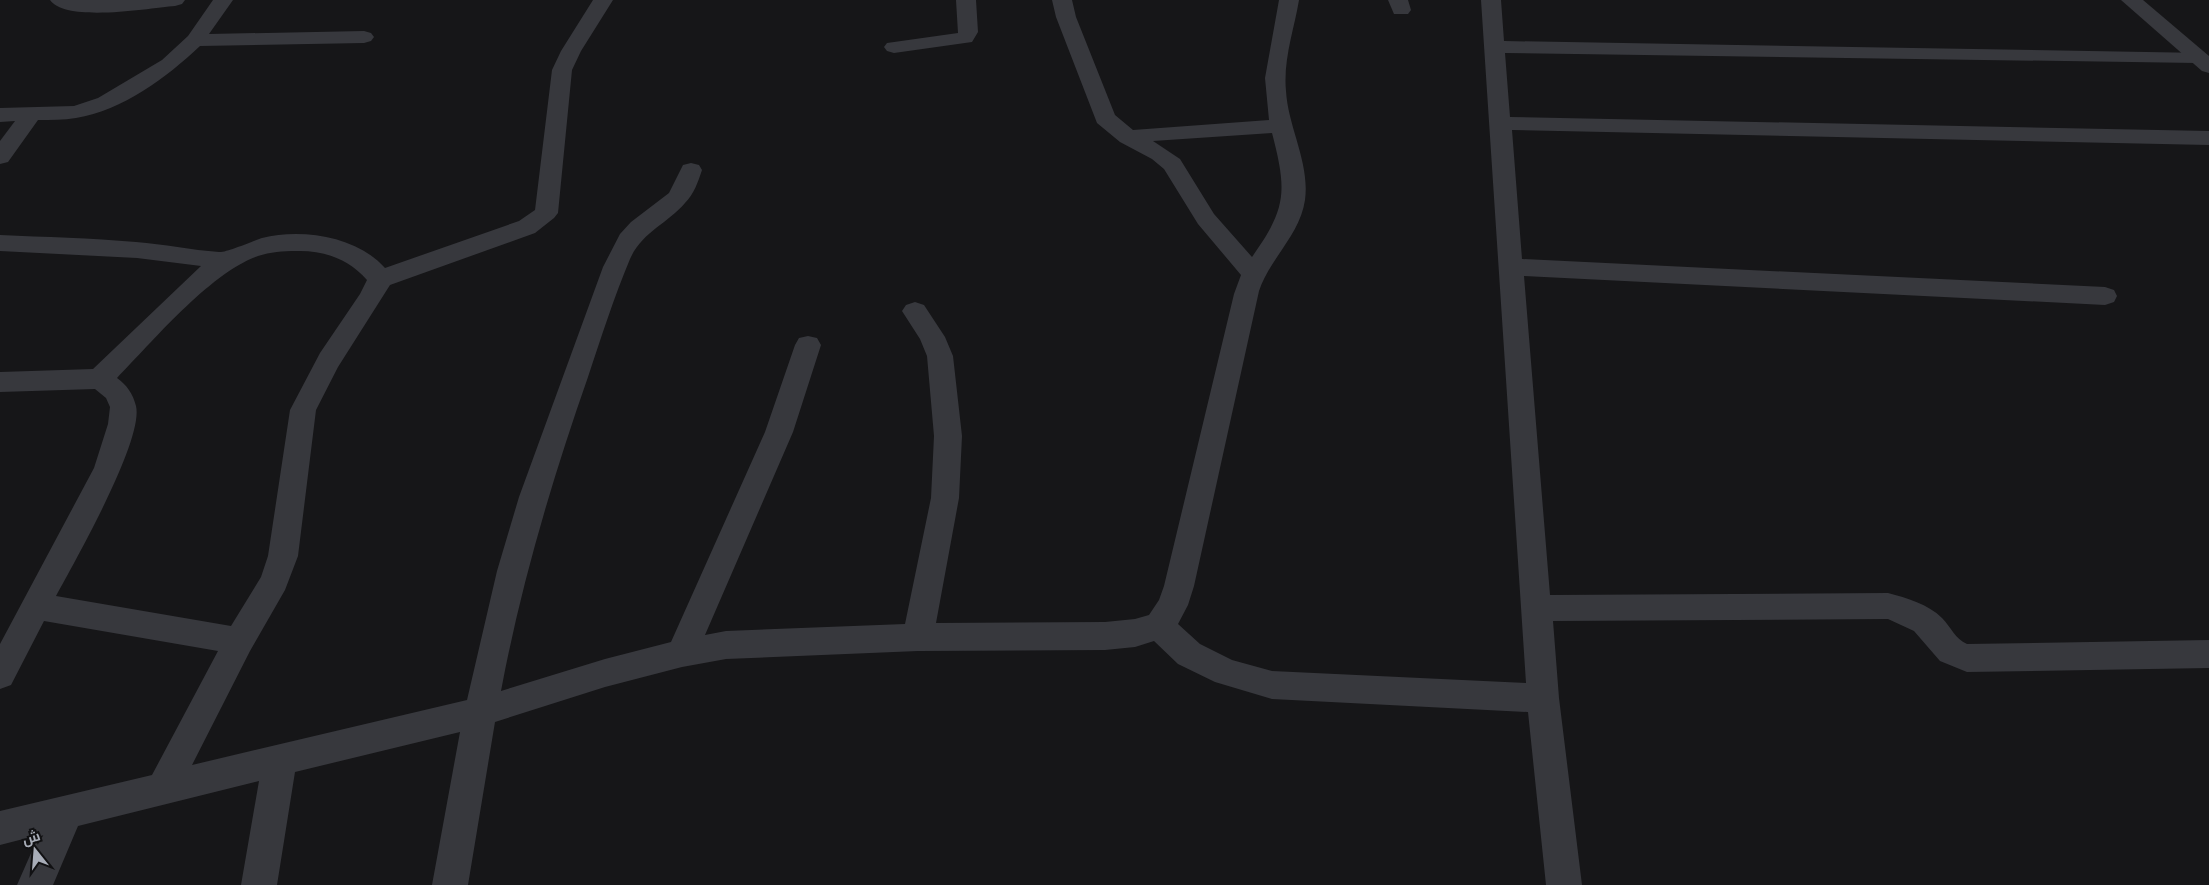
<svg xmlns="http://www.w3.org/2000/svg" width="2209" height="885" font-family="'PT Sans Narrow',Cairo,sans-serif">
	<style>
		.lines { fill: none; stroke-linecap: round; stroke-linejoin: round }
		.minor { fill: #37383d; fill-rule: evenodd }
		.tertiary { fill: #37383d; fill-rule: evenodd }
	</style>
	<rect width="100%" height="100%" fill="#161618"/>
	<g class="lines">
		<g class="minor">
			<path d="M50,0h135l-3,4 -7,2c-25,2 -109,17 -125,-6z"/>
			<path d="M213,0h20l-24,34 155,-3 7,2 3,4 -3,4 -7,2 -164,3c-34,32 -77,64 -124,72 -12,2 -26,2 -38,2l-30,42 -8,2v-23l15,-20 -15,1v-14l74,-2 24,-8 64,-38 26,-24z"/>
			<path d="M593,0h20l-32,51 -9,19 -14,143 -4,5 -19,15 -145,52 -52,82 -22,43 -18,146 -13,34 -35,61 -58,114 275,-65 30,-129 22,-74 84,-230 17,-33 11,-12 38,-29 14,-28 8,-2 8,2 3,5c-4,12 -8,24 -17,33 -18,21 -43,29 -55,56 -16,38 -29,79 -42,118 -36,103 -67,207 -87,314l104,-32 66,-17 94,-210 30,-87 4,-7 9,-2 9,2 4,7 -28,87 -88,203 21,-4 179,-7 26,-126 3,-62 -7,-80 -7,-17 -18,-28 4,-6 9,-3 9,3 21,32 8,19 9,80 -3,62 -23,125 169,-1 30,-3 14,-4 10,-15 5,-14 70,-292 7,-19 -43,-51 -34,-55 -12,-10 -32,-17 -23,-19 -41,-106 -4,-17h20l4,17 39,98 18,15 136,-10 -4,-42 14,-78h20c-5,30 -16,60 -13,91 2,36 24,72 19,109 -5,35 -35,58 -46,91l-65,295 -6,19 -10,19 22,20 32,16 40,11 254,12 -45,-683h20l3,41 700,12 3,4 -3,4 -7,2 -692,-10 5,64 699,14v14l-697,-15 10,129 583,28 9,3 3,6 -3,6 -9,3 -581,-29 26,319 338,-2c19,5 40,11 54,25 9,9 13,21 25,26l242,-4v28l-242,4 -27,-11 -26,-30 -26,-12 -335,2 6,77 23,187h-36l-18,-173 -256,-13 -57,-17 -37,-18 -24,-23 -19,6 -30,3 -187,1 -192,8 -44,8 -77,20 -110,35 -27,163h-36l28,-153 -165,40 -18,113h-36l18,-104 -181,45 -25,59h-36l22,-50 -39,10v-34l152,-36 66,-124 -174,-30 -33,64 -11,4v-45l94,-176 14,-44 2,-17 -4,-9 -11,-9 -95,3v-20l93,-3 108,-103 -64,-8 -137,-7v-16c45,2 91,3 136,7 28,2 55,8 83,10 6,1 34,-11 43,-14 39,-10 95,-2 123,30l134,-47 16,-11 17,-140 9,-19zM1272,133c15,58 15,75 -20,124l-38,-43 -34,-55 -27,-18zM296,251c27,-1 53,8 71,29l-7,14 -40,59 -30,57 -22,146 -7,21 -30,49 -175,-30c19,-35 88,-156 80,-190 -3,-12 -9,-21 -19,-28 35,-36 94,-106 141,-122 12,-4 25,-5 38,-5z"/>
			<polygon points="956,0 976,0 978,32 972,42 894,53 887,51 884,47 887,43 958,33"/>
			<polygon points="1388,0 1408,0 1411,10 1408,14 1394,14"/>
		</g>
		<polygon class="tertiary" points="2121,0 2143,0 2209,56 2209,73 2202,71"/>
	</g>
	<g transform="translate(35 850) rotate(343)" stroke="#111113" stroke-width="4" paint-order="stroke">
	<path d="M0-4L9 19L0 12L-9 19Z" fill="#a8adb8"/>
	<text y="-8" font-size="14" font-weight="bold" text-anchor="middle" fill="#a8adb8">ش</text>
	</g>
</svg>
